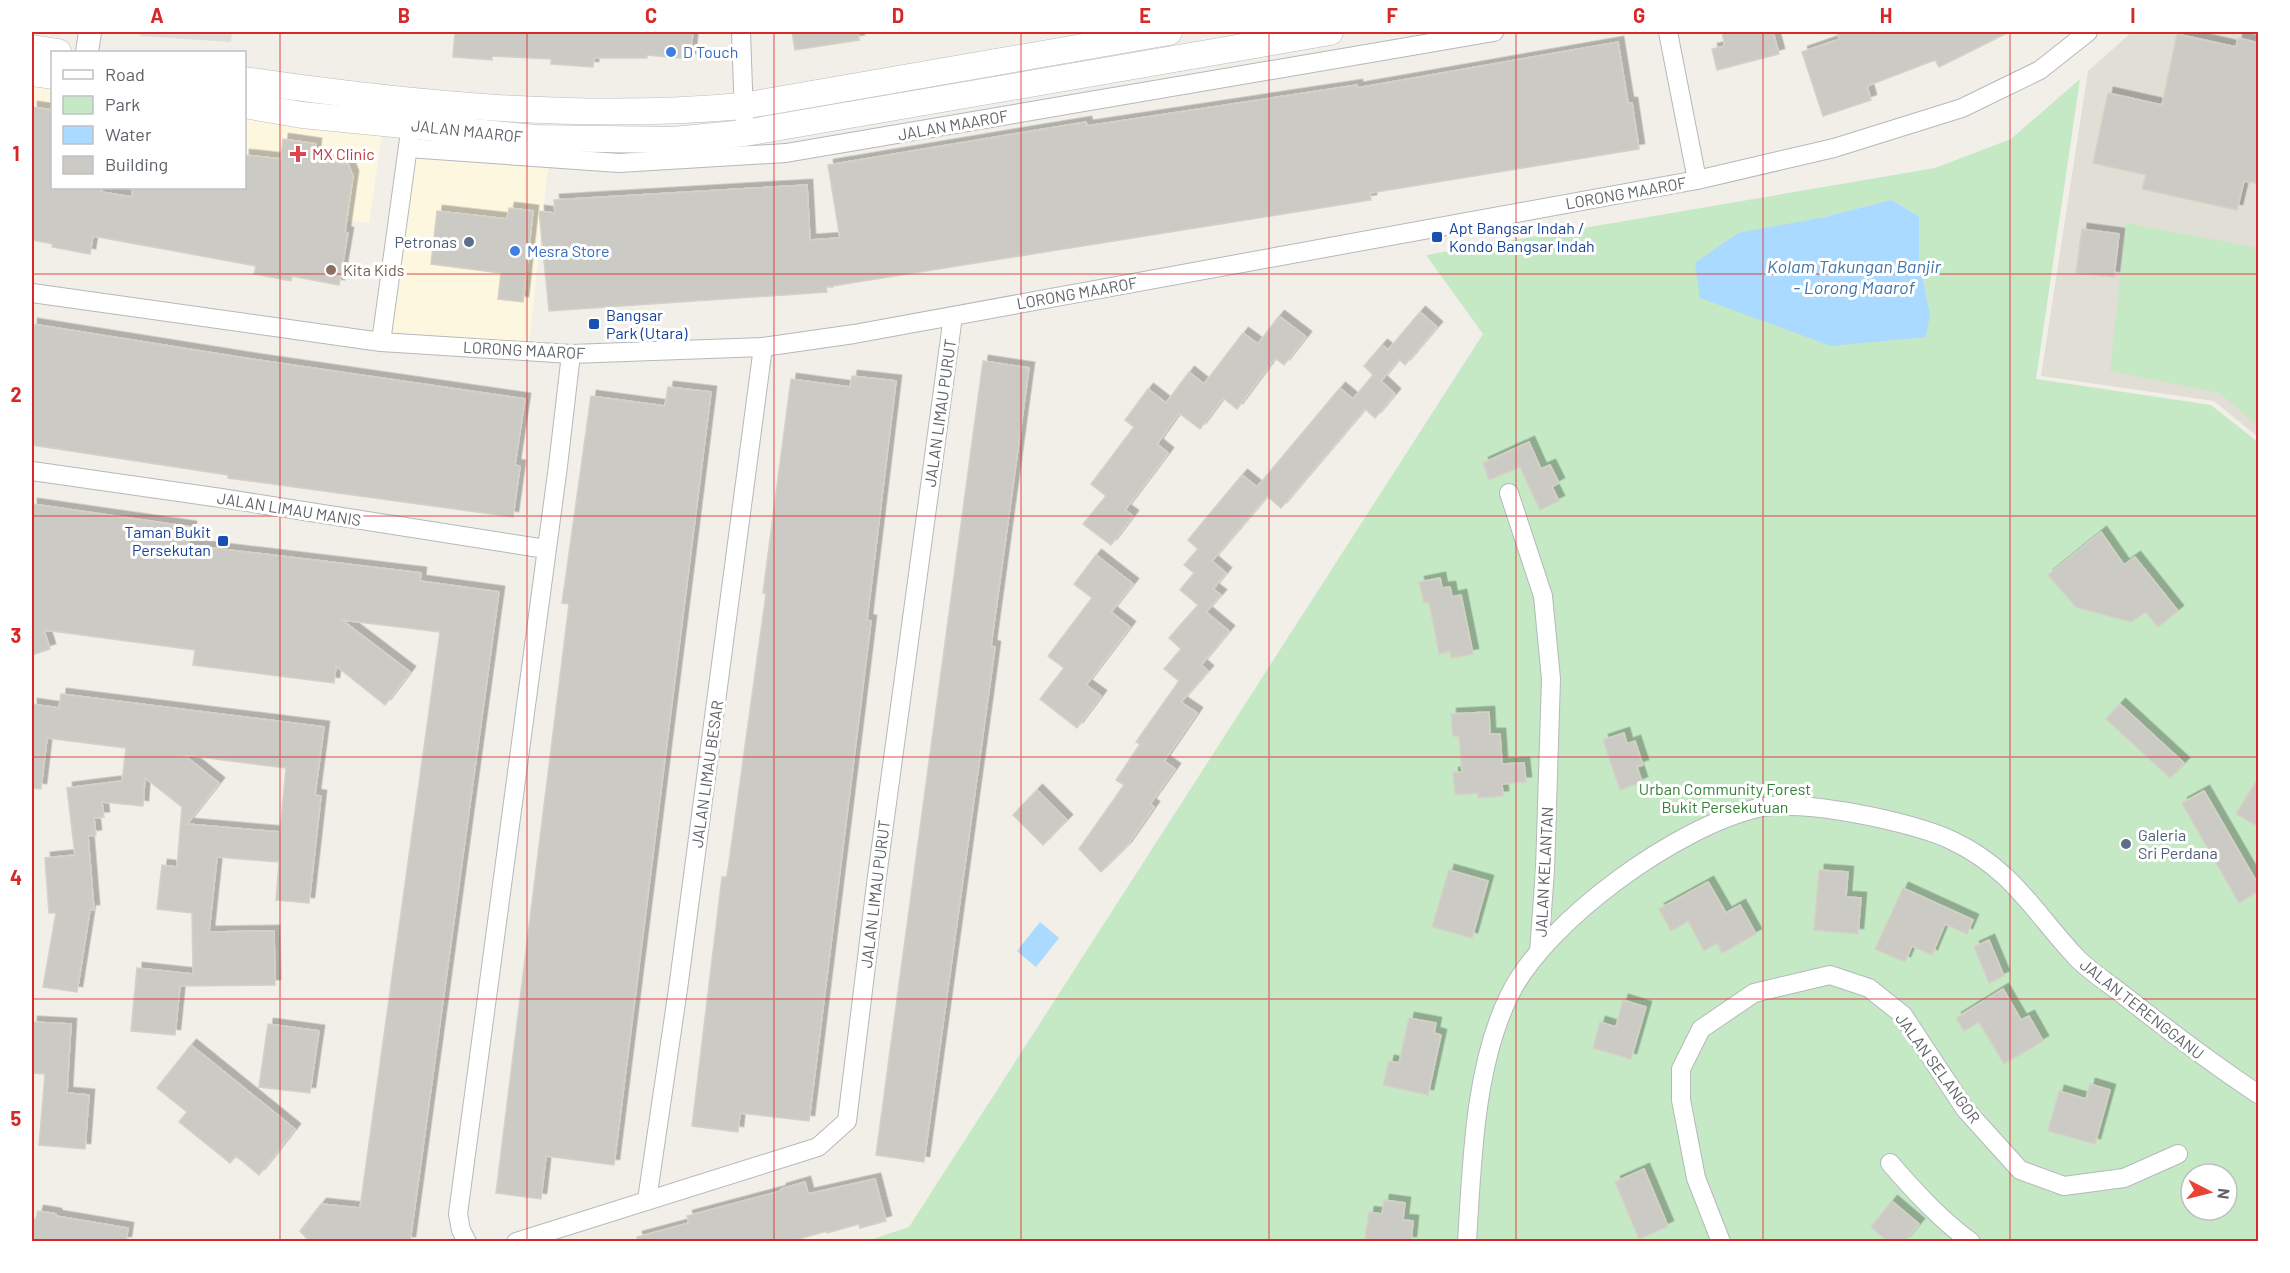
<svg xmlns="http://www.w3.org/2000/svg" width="2290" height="1273" font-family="Barlow,sans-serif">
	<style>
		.commercial { fill: #fef7e0 }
		.industrial { fill: #e0deda }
		.education { fill: #e1ded6 }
		.green { fill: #c5e8c5; fill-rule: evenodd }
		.water { fill: #aadaff }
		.building { fill: #cccac5; stroke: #d6d1c6; stroke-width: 1.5; fill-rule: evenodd; filter: url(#shadow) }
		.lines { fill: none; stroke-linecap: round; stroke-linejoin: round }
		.minor-casing { stroke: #b5b8bc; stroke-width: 20 }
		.tertiary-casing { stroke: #b5b8bc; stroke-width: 24 }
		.secondary-casing { stroke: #b6babf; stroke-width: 27 }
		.minor { stroke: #fff; stroke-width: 18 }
		.tertiary { stroke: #fff; stroke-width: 22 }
		.secondary { stroke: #fff; stroke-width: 26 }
		.grid { fill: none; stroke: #d62828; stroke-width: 1.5; stroke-opacity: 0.55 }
		.shop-dot { fill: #3f7fe0; stroke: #fff; stroke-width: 2 }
		.health-dot { fill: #e0444e; stroke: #fff; stroke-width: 2 }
		.transit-dot { fill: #1a4fb4; stroke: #fff; stroke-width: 2 }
		.service-dot { fill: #5c6f8a; stroke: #fff; stroke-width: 2 }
		.education-dot { fill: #8d6e63; stroke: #fff; stroke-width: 2 }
		.labels { text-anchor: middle; stroke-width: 6; stroke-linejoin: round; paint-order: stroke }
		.shop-label { font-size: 16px; fill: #366cbe; stroke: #fff; text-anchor: start }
		.street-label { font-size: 16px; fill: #5f6368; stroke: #fff }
		.health-label { font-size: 16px; fill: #be3a42; stroke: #fff; text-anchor: start }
		.transit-label { font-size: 16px; fill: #164399; stroke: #fff; text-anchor: start }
		.service-label { font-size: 16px; fill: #4e5e75; stroke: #fff; text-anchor: end }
		.education-label { font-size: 16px; fill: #785e54; stroke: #fff; text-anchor: start }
		.park-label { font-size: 16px; fill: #348238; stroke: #fff }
		.water-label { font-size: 18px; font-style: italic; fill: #4174aa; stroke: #fff }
		.neatline { fill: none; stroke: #d62828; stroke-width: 2 }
		.grid-label { font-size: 20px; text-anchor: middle; font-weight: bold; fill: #d62828 }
	</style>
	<defs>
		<filter id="shadow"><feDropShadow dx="5.5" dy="-5.5" stdDeviation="0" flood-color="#0004"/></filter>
	</defs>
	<rect width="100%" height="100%" fill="#f1efe8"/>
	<g class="commercial">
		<polygon points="32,77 52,80 52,176 32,173"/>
		<polygon points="245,112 382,134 369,223 129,188 244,188"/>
		<polygon points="414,156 548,167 529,345 391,337"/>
	</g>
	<polygon class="industrial" points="138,32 232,32 231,42 140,36"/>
	<polygon class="education" points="2132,32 2258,32 2258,437 2214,401 2041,376 2088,71"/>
	<g class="green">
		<path d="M2080,79l-44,300 175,26 47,37v799l-1394,1 45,-15 574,-893 -57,-79 509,-87 76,-29zM1891,200l28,16v44l11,54 -110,-96zM2191,1174h36v36h-36z"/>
		<polygon points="2126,223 2258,248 2258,426 2220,393 2110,371"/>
	</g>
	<g class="water">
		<polygon points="1891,200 1919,216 1919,260 1930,314 1926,337 1831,346 1700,298 1695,263 1738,233 1820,218"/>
		<polygon points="1040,922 1059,938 1036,967 1017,951"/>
	</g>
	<g class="building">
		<polygon points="455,32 693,32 690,59 647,55 647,58 594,58 593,67 551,64 551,59 492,56 492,60 453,57"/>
		<polygon points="792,32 858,32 859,40 795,50"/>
		<polygon points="1722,32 1773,32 1779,54 1717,70 1712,49 1725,46"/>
		<polygon points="1836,32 2009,32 1939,67 1935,60 1867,86 1871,100 1823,116 1802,52 1840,39"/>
		<polygon points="2177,34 2236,47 2238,38 2259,43 2259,184 2244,181 2237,210 2142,189 2146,175 2093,163 2108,93 2162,105"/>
		<polygon points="1618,42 1628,103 1632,103 1639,149 1370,193 1371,200 826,287 827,292 549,311 539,211 555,213 554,200 807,185 810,240 840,238 828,165 1086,122 1087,126 1357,85 1357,88"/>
		<polygon points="32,107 52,110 52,188 102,188 101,192 132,197 133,188 244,188 244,155 281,159 283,139 316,144 314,160 348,164 353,176 345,232 348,233 339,285 292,276 291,281 254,274 256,266 93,236 90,254 52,247 53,244 32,240"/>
		<polygon points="509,208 533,211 523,302 498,299 501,273 431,264 437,211 507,219"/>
		<polygon points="2082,229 2119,234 2114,277 2076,273"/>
		<polygon points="1420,312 1437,327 1405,365 1399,359 1381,381 1395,394 1375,418 1365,409 1281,508 1267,496 1212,561 1226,573 1213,589 1221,595 1206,612 1229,631 1201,665 1208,671 1181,702 1197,713 1164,761 1175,769 1150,804 1154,807 1126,847 1101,872 1079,849 1124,785 1116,780 1140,744 1136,742 1179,681 1164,669 1181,649 1169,638 1198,605 1180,590 1194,573 1184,565 1198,549 1188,540 1242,475 1257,487 1340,388 1353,399 1373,375 1364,366 1382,345 1388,350"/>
		<polygon points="1279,316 1306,337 1284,365 1275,358 1237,409 1223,398 1200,429 1179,413 1157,444 1168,453 1125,510 1133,516 1111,545 1083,524 1106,496 1091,484 1134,427 1125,420 1148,389 1166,403 1189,372 1204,384 1243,333 1258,344"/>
		<polygon points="32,324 251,359 525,399 515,465 520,466 513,517 228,478 228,475 32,445"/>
		<polygon points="983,361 1029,368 991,646 995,647 924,1162 876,1155"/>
		<polygon points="852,376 896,381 867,620 871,621 809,1121 740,1113 738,1132 692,1126 722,877 727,877 766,594 763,593 791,379 850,387"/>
		<polygon points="668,387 711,392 614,1165 546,1156 541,1199 496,1193 569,604 562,603 591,396 665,406"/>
		<polygon points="1529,442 1541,469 1550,465 1559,483 1552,487 1559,501 1540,510 1520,467 1489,480 1483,463"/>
		<polygon points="32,504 191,527 188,545 421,573 420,581 499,592 410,1242 310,1242 300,1231 321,1204 360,1208 440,632 342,620 410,672 385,705 336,666 334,683 193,665 195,650 44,630 50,649 32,655"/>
		<polygon points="2101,532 2124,565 2135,557 2178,611 2158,627 2146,612 2131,622 2076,607 2048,575"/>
		<polygon points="1096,555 1133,584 1111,612 1130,627 1086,685 1101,696 1077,728 1040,699 1064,668 1048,656 1092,598 1074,584"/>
		<polygon points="1440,578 1442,588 1450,587 1452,597 1461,595 1473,654 1451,658 1450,651 1439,654 1429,602 1424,603 1419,582"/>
		<path d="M61,694l263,33 -9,68 6,1 -12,107 -33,-3 3,-38 -62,-5 -8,75 65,-1 1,54 -95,1 -5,49 -44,-4 6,-63 56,6 -1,-61 -35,-4 5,-44 15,2 5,-60 -37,-29 -2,28 -41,-4 2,15 -10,1 2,17 -8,1 6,74h-4l-13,82 -34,-5 13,-74h-7l-4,-55 30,-3 -8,-67 55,-7 4,-33 -79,-10 -6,51 -9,-1v-84l27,4zM184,755l102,13 -6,64 -93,-8 32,-41z"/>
		<polygon points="2120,704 2184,763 2170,778 2106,719"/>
		<polygon points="1489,712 1490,734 1500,734 1502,764 1524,763 1526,782 1502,784 1503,796 1478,798 1478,793 1455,795 1453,773 1462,772 1459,736 1453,736 1451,714"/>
		<polygon points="1624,733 1627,744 1635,741 1643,765 1637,767 1642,782 1620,790 1603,740"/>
		<polygon points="2259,776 2259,827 2236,814"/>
		<polygon points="1037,790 1067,820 1043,845 1013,815"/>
		<polygon points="2204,791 2259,886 2259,891 2239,903 2182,803"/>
		<polygon points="1449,870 1488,881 1472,938 1432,927"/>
		<polygon points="1819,870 1848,872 1846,897 1861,898 1858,934 1814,930"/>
		<polygon points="1708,882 1726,913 1740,905 1756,934 1722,953 1717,943 1704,951 1688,921 1671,931 1659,909"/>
		<polygon points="1903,888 1973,920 1967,934 1945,924 1932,955 1912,946 1905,962 1875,949"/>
		<polygon points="1989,940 2004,976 1989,983 1974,947"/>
		<polygon points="2003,989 2021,1020 2029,1016 2043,1041 2004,1064 1979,1022 1964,1031 1956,1018"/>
		<polygon points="1623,1000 1646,1007 1631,1059 1593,1048 1600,1022 1616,1027"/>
		<polygon points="1409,1018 1436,1023 1434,1033 1441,1035 1428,1095 1383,1085 1389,1061 1399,1063"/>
		<polygon points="32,1022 71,1024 67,1093 89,1095 85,1149 39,1145 45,1074 32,1073"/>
		<polygon points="268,1024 319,1031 310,1093 259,1087"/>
		<polygon points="191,1045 295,1129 259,1175 236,1156 230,1163 179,1122 187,1112 157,1088"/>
		<polygon points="2090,1084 2110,1090 2095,1144 2048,1131 2059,1091 2086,1099"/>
		<polygon points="1644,1169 1668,1226 1639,1239 1615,1182"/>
		<polygon points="875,1179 886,1221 860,1228 859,1224 827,1233 827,1231 788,1242 638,1242 637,1237 689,1223 687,1216 781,1191 781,1189 805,1182 808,1194"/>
		<polygon points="1384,1200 1405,1203 1403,1220 1413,1221 1411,1242 1365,1240 1369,1212 1382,1214"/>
		<polygon points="1892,1201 1919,1224 1904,1242 1888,1242 1871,1227"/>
		<polygon points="38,1211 56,1214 56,1216 128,1228 126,1242 32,1242 32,1218 36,1219"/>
	</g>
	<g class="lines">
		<g class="minor-casing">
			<g id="minor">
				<polyline points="741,32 744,117"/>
				<polyline points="1668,32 1697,180"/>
				<polyline points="408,148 619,163 786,153 1494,32"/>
				<polyline points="32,293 381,342 571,354 763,347 854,334 1697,180 1834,148 1962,108 2040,70 2088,32"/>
				<polyline points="381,342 409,139"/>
				<polyline points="32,471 221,498 546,549"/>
				<polyline points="1509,493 1543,596 1551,679 1545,870 1539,952"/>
				<path d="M1890,1163c25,29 50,56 81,79"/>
				<polyline points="647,1200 678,989 763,347"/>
				<polyline points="467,1242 461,1230 458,1214 558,466 571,354"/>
				<polyline points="516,1242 818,1147 847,1121 876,884 953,316"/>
				<path d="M1467,1242c5,-79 7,-176 43,-248 37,-74 168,-168 248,-186 41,-10 157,14 195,33 59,28 81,71 123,116 14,15 34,27 50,40 43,34 87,67 132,97"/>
				<polyline points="1721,1242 1696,1178 1681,1100 1681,1069 1701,1029 1754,993 1830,975 1869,988 1903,1015 1965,1109 2020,1170 2064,1186 2124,1178 2178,1154"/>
			</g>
		</g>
		<g class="tertiary-casing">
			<polyline id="tertiary" points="87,52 90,32"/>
		</g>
		<g class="secondary-casing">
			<g id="secondary">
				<polyline points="32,48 58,52"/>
				<polyline points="32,73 52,76"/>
				<path d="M244,80c165,24 333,41 499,26l426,-74"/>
				<polyline points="244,105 302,115 536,138 673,140 745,133 1330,32"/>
			</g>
		</g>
		<use href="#minor" class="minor"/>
		<use href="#tertiary" class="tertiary"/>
		<use href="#secondary" class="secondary"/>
	</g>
	<path class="grid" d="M280,32v1210M527,32v1210M774,32v1210M1021,32v1210M1269,32v1210M1516,32v1210M1763,32v1210M2010,32v1210M32,274h2226M32,516h2226M32,757h2226M32,999h2226"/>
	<g class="shop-dot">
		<circle cx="671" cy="52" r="6"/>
		<circle cx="515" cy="251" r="6"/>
	</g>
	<path class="health-dot" d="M295 145h6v6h6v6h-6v6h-6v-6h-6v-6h6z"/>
	<g class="transit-dot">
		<rect x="1431" y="231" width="12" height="12" rx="3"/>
		<rect x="588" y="318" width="12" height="12" rx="3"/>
		<rect x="217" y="535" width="12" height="12" rx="3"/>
	</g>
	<g class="service-dot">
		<circle cx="469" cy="242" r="6"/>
		<circle cx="2126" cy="844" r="6"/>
	</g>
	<circle class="education-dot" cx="331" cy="270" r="6"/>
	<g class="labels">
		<g class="shop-label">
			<text x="683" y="58">D Touch</text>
			<text x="527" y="257">Mesra Store</text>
		</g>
		<g class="street-label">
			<text transform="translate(953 125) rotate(-10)" y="6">JALAN MAAROF</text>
			<text transform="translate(467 131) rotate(6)" y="6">JALAN MAAROF</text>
			<text transform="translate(1626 193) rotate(-10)" y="6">LORONG MAAROF</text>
			<text transform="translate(1077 293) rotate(-10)" y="6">LORONG MAAROF</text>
			<text transform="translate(524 350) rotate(3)" y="6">LORONG MAAROF</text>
			<text transform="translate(940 413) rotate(-82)" y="6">JALAN LIMAU PURUT</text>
			<text transform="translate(289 509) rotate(9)" y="6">JALAN LIMAU MANIS</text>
			<text transform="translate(707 774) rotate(-82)" y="6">JALAN LIMAU BESAR</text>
			<text transform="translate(1544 872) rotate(-87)" y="6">JALAN KELANTAN</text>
			<text transform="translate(875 894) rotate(-83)" y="6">JALAN LIMAU PURUT</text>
			<text transform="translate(2142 1009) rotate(38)" y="6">JALAN TERENGGANU</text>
			<text transform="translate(1938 1068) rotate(54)" y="6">JALAN SELANGOR</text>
		</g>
		<g class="health-label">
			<text x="312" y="160">MX Clinic</text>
		</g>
		<g class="transit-label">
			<text x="1449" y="234">Apt Bangsar Indah /<tspan x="1449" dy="18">Kondo Bangsar Indah</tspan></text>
			<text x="606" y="321">Bangsar<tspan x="606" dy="18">Park (Utara)</tspan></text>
			<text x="211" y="538" text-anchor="end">Taman Bukit<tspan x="211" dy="18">Persekutan</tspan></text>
		</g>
		<g class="service-label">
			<text x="457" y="248">Petronas</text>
			<text x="2138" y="841" text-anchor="start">Galeria<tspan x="2138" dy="18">Sri Perdana</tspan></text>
		</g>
		<g class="education-label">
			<text x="343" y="276">Kita Kids</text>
		</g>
		<g class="park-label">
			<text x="1725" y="795">Urban Community Forest<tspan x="1725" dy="18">Bukit Persekutuan</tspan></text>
		</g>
		<g class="water-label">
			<text x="1854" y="273">Kolam Takungan Banjir<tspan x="1854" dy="21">- Lorong Maarof</tspan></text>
		</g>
	</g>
	<rect width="2290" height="1273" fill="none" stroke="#ffffff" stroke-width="66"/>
	<rect x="51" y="51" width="195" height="138" fill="#ffffff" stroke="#bfc1c3" stroke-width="1.5"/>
	<rect x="63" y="70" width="30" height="9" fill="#ffffff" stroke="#bfc1c3" stroke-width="1.5"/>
	<text x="105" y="81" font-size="18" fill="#5f6368">Road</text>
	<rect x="63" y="96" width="30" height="18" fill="#c5e8c5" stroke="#bfc1c3" stroke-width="1.5"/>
	<text x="105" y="111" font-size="18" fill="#5f6368">Park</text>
	<rect x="63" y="126" width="30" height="18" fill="#aadaff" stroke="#bfc1c3" stroke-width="1.5"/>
	<text x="105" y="141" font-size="18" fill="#5f6368">Water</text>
	<rect x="63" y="156" width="30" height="18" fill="#cccac5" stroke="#bfc1c3" stroke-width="1.5"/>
	<text x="105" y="171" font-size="18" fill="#5f6368">Building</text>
	<g transform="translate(2209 1192) rotate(97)"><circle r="28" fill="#ffffff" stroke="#bfc1c3" stroke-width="1.5"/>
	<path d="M0-4.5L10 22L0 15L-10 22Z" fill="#ea4335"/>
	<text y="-9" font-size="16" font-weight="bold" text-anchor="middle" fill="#5f6368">N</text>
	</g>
	<rect x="33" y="33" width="2224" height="1207" class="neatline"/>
	<g class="grid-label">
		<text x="157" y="23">A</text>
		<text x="404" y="23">B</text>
		<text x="651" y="23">C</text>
		<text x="898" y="23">D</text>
		<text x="1145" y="23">E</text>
		<text x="1392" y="23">F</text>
		<text x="1639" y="23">G</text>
		<text x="1886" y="23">H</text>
		<text x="2133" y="23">I</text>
		<text x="16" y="161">1</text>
		<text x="16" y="402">2</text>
		<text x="16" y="643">3</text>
		<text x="16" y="885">4</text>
		<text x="16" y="1126">5</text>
	</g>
</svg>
